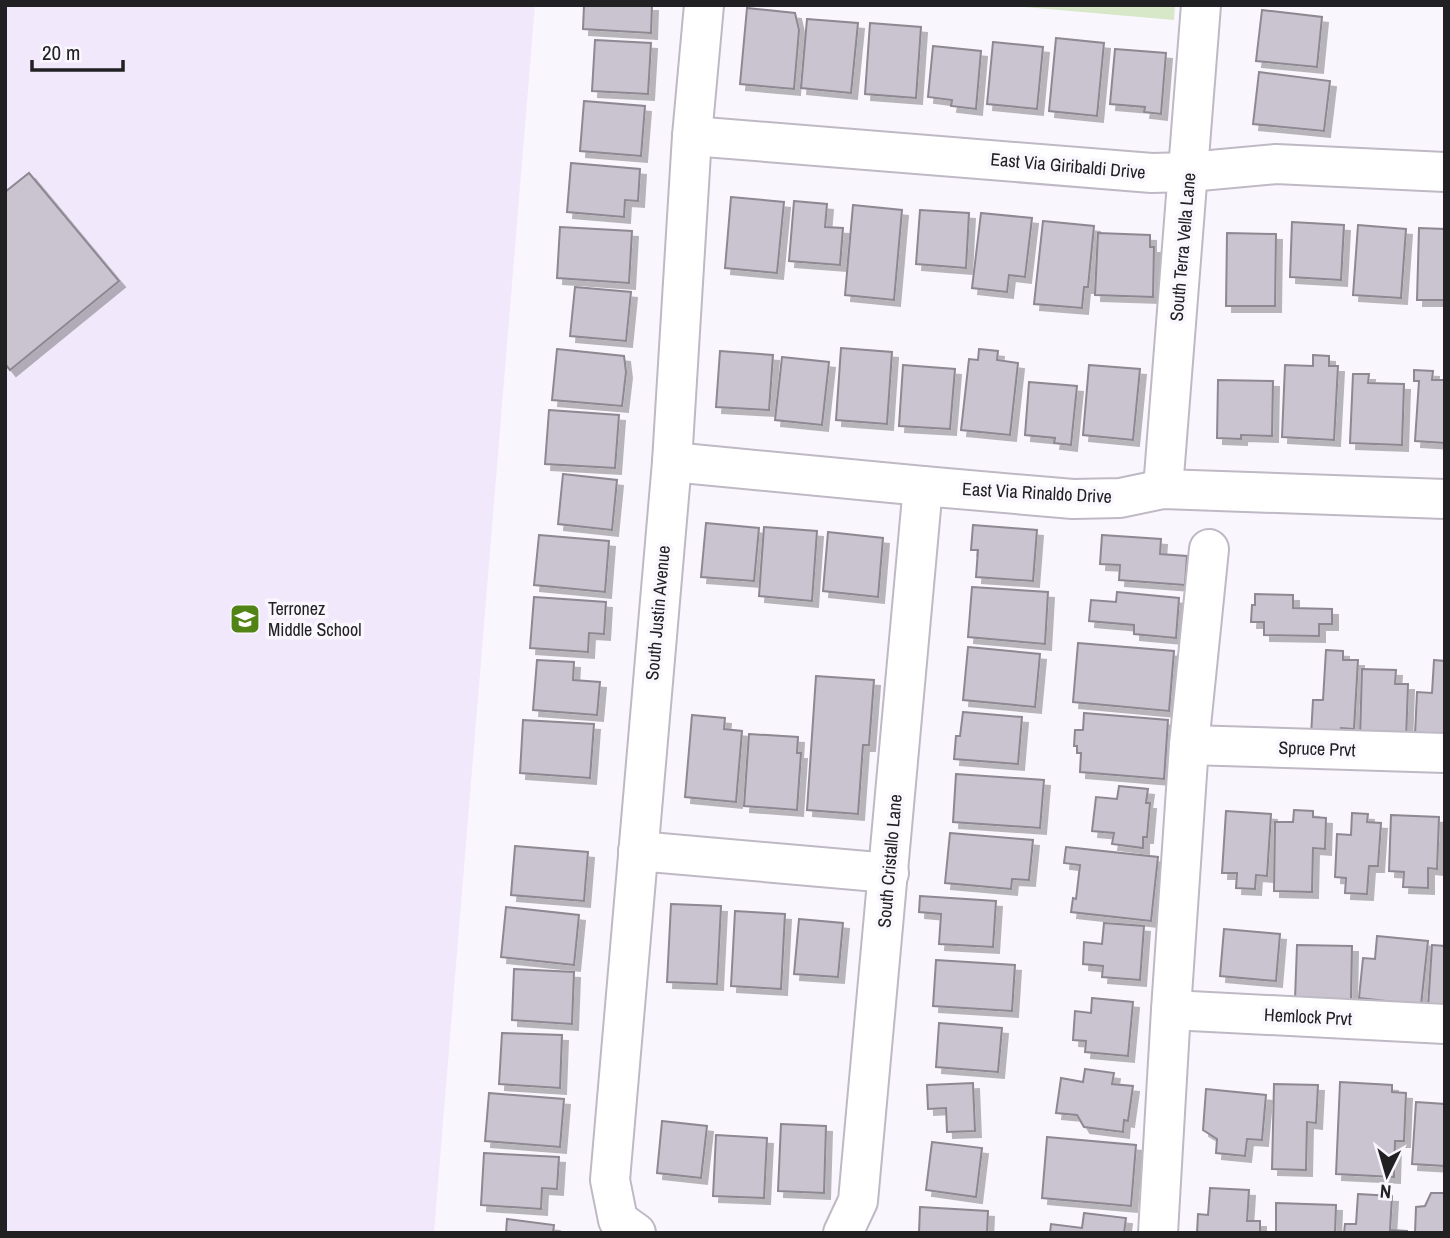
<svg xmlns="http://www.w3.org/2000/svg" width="1450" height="1238" font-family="'Archivo Narrow',sans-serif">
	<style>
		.built { fill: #f1e9fb }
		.green { fill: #d6e8c8 }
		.building { fill: #c9c4cf; stroke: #8d8892; stroke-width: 2; filter: url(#shadow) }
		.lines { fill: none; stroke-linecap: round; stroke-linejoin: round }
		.minor-casing { stroke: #beb9c4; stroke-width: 42 }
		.minor { stroke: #fff; stroke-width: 38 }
		.labels { text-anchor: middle; stroke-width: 7; stroke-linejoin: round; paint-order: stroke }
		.street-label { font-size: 18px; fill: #212023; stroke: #faf6fe }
		.poi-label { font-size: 18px; fill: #212023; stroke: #faf6fe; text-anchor: start }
	</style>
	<defs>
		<filter id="shadow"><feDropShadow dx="6" dy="6" stdDeviation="0" flood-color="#0004"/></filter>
	</defs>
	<rect width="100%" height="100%" fill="#faf6fe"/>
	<polygon class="built" points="5,5 535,5 434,1233 5,1233"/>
	<polygon class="green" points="1002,5 1175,5 1174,20"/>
	<g class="building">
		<polygon points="584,5 652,5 651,33 583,29"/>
		<polygon points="747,8 795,13 799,30 794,89 740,84"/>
		<polygon points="1262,10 1322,17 1317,67 1256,61"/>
		<polygon points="807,19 858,23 851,93 801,88"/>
		<polygon points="870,23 921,27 916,98 865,94"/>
		<polygon points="1056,38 1104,43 1097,116 1049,111"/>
		<polygon points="595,40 651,43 648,94 592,91"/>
		<polygon points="993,42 1043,47 1037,109 987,104"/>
		<polygon points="933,46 981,51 976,109 951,106 952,100 928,97"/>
		<polygon points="1115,49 1166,53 1161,114 1144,112 1145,107 1110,104"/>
		<polygon points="1259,72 1330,81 1324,131 1253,124"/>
		<polygon points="584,101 645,106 641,156 580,151"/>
		<polygon points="571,163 640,169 638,201 625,200 624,217 567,212"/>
		<polygon points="29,173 119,281 10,370 5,364 5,192"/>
		<polygon points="731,197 784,202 777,273 725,268"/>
		<polygon points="794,201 827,204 825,227 843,228 840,265 789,261"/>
		<polygon points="853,205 902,210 894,300 845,295"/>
		<polygon points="920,210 969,213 966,268 916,264"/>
		<polygon points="981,213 1032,218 1025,277 1009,275 1007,292 972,288"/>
		<polygon points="1043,221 1094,226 1088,287 1084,287 1082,308 1034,304"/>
		<polygon points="1292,222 1344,225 1341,280 1290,277"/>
		<polygon points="1358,225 1406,229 1401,298 1353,295"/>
		<polygon points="560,227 632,231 629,283 557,278"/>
		<polygon points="1419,228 1445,229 1445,300 1417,300"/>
		<polygon points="1098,233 1150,235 1150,247 1154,247 1153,297 1095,295"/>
		<polygon points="1227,233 1276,234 1275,306 1226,306"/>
		<polygon points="575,287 631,292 626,341 570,336"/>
		<polygon points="841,348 892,352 887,424 836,420"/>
		<polygon points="557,349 624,356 626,372 622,406 552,400"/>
		<polygon points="979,349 998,351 997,360 1018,363 1010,435 961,430 969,359 978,360"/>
		<polygon points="720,351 773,355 769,410 716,407"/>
		<polygon points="1313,355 1329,356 1329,366 1338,366 1334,440 1282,437 1285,365 1313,366"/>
		<polygon points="782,357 829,362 822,425 775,420"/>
		<polygon points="903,365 955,369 950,429 899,426"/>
		<polygon points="1089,365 1140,369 1133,440 1083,435"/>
		<polygon points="1414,370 1433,371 1432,380 1445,380 1445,443 1415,441 1419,381 1414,381"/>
		<polygon points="1353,374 1369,374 1368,383 1404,384 1402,445 1350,443"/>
		<polygon points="1218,380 1273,381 1272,436 1241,435 1241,439 1217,438"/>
		<polygon points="1029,382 1077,386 1071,445 1054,443 1055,438 1025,435"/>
		<polygon points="549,410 619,415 615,468 545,464"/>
		<polygon points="563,474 617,480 612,530 558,524"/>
		<polygon points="706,523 759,528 754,581 701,577"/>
		<polygon points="973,525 1037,530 1033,581 976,577 978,550 971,550"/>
		<polygon points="764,527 817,531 812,601 759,596"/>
		<polygon points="828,532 883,538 878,597 823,591"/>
		<polygon points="539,535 609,541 605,592 534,585"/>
		<polygon points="1102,535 1161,539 1160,554 1187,556 1185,585 1119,580 1120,565 1100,564"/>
		<polygon points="972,587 1048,592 1045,644 968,637"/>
		<polygon points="1117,592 1179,598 1176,638 1134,634 1134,625 1089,621 1091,600 1116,602"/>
		<polygon points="1255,594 1293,595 1293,608 1332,609 1332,624 1319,624 1319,636 1264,635 1264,622 1251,622 1252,605 1255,605"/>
		<polygon points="534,597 606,602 604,634 589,633 588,652 530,648"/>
		<polygon points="1078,643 1174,651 1169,711 1073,702"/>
		<polygon points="968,647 1040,654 1035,707 963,700"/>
		<polygon points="1326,650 1343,651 1343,660 1358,660 1354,729 1341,728 1340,743 1311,736 1313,700 1323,700"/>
		<polygon points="537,660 574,662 573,680 600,682 597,715 533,710"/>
		<polygon points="1434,660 1445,661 1445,744 1415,735 1417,692 1432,693"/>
		<polygon points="1362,669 1396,670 1395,684 1408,684 1406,741 1360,739"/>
		<polygon points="816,676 874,680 869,745 863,745 858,814 807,810"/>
		<polygon points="963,712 1022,717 1018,764 954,759 956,736 960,736"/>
		<polygon points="1084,713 1168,720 1164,779 1080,772 1081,753 1077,753 1077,746 1074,746 1075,730 1083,730"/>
		<polygon points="692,715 725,718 724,729 742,731 736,802 685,797"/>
		<polygon points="523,720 594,724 590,778 520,773"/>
		<polygon points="749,734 798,737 797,753 801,753 797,810 744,806"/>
		<polygon points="956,774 1044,780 1040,828 953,822"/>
		<polygon points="1119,786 1148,789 1146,803 1150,803 1147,837 1143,837 1143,848 1112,844 1114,833 1092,831 1096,797 1117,799"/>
		<polygon points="1294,810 1313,811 1313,817 1326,818 1325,849 1313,848 1312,892 1274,891 1275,822 1293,822"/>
		<polygon points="1226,811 1271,814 1267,876 1256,875 1255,889 1236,888 1237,873 1222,873"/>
		<polygon points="1352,813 1368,814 1367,822 1381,823 1378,866 1369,866 1367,894 1345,893 1346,878 1335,877 1337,834 1351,835"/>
		<polygon points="1391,815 1439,817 1437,869 1428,868 1428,888 1403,887 1404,872 1389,871"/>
		<polygon points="950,833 1033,840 1029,880 1012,879 1011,889 945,883"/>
		<polygon points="515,846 588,852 584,901 511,895"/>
		<polygon points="1066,847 1158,857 1151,921 1071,912 1073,898 1076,899 1080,865 1064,863"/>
		<polygon points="920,896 996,901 993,947 939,944 941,914 919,912"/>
		<polygon points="671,904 721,906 717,984 667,982"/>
		<polygon points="506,907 579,915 574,965 501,957"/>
		<polygon points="735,911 785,914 781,989 731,986"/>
		<polygon points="799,919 843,923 838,977 794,974"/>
		<polygon points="1104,923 1144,926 1140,980 1102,977 1103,966 1083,964 1084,942 1102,944"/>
		<polygon points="1224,929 1280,934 1276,981 1220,976"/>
		<polygon points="1377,936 1428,941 1421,1005 1359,998 1363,958 1375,959"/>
		<polygon points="1297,945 1352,946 1351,1000 1295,999"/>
		<polygon points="1432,945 1445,946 1445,1009 1428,1008"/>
		<polygon points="936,960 1015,965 1012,1011 933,1006"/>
		<polygon points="514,969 574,972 572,1024 512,1020"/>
		<polygon points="1092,998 1133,1002 1128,1056 1085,1052 1086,1041 1073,1040 1075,1011 1091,1013"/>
		<polygon points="939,1023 1002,1028 998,1072 936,1067"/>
		<polygon points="502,1033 562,1035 560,1088 499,1084"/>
		<polygon points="1085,1069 1114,1073 1112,1084 1133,1086 1128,1121 1124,1120 1123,1132 1084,1127 1077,1115 1056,1113 1061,1078 1083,1082"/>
		<polygon points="1340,1082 1392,1085 1392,1092 1406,1093 1404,1141 1395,1141 1394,1177 1336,1174"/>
		<polygon points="973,1083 975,1131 947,1132 946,1108 928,1109 927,1085"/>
		<polygon points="1274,1084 1318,1085 1316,1123 1307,1122 1306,1170 1272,1169"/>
		<polygon points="1206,1089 1266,1095 1262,1140 1247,1139 1245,1156 1216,1153 1217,1139 1203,1130"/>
		<polygon points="489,1093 564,1099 560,1147 485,1141"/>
		<polygon points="1416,1102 1445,1104 1445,1166 1412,1164"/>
		<polygon points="662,1121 707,1126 701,1178 657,1173"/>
		<polygon points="781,1124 826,1126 824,1193 778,1191"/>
		<polygon points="716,1135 767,1138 764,1198 713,1196"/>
		<polygon points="1047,1137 1136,1145 1131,1206 1042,1198"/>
		<polygon points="932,1142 982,1148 976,1197 926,1190"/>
		<polygon points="484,1153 559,1157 557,1189 542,1188 541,1209 481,1205"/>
		<polygon points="1210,1188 1249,1190 1247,1221 1260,1221 1260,1233 1197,1233 1198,1214 1208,1215"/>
		<polygon points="1431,1193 1445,1193 1445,1233 1415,1233 1416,1207 1425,1206"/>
		<polygon points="1358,1194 1392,1196 1390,1230 1407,1231 1407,1233 1344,1233 1345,1224 1356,1224"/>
		<polygon points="1276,1203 1336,1205 1335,1233 1276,1233"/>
		<polygon points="920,1207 988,1211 987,1233 919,1233"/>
		<polygon points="1084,1213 1126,1218 1124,1233 1050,1233 1051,1224 1082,1228"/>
		<polygon points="507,1219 554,1225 553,1233 506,1233"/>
	</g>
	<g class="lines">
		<g class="minor-casing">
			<g id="minor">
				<polyline points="692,136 1152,173 1189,172 1276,164 1445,172"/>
				<polyline points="672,462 923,486 1073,499 1120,498 1163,489 1445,499"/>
				<polyline points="1163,489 1201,5"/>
				<polyline points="1189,745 1445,753"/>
				<polyline points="638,851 889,873"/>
				<polyline points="1171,1010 1445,1024"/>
				<polyline points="636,1233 618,1220 610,1180 672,462 692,136 704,5"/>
				<polyline points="843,1233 858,1201 923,486"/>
				<polyline points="1158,1233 1171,1010 1189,745 1209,549"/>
			</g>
		</g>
		<use href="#minor" class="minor"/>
	</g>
	<defs>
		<g id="school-square" transform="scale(1.575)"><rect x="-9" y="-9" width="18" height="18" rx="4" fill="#528315" stroke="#faf6fe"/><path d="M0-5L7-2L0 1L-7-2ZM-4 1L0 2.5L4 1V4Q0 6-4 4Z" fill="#fff"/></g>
	</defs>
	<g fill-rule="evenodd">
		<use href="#school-square" x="245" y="619"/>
	</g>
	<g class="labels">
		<g class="street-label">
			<text transform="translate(1068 166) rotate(5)" y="6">East Via Giribaldi Drive</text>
			<text transform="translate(1183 247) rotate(-85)" y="6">South Terra Vella Lane</text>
			<text transform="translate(1037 493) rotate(3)" y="6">East Via Rinaldo Drive</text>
			<text transform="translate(658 613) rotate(-85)" y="6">South Justin Avenue</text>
			<text transform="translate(1317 749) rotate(2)" y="6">Spruce Prvt</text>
			<text transform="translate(890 861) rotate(-85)" y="6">South Cristallo Lane</text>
			<text transform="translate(1308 1017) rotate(3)" y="6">Hemlock Prvt</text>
		</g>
		<g class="poi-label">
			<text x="268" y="615">Terronez<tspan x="268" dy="21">Middle School</tspan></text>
		</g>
	</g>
	<rect width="1450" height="1238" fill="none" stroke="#212023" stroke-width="14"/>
	<g transform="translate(1387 1175) rotate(185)" stroke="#faf6fe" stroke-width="5" paint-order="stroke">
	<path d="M0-5L12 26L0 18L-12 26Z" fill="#212023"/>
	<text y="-10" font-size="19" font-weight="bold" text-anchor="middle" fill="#212023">N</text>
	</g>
	<path d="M32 60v10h91v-10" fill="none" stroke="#212023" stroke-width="3.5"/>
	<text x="42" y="60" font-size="21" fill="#212023" stroke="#faf6fe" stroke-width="5" paint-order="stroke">20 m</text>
</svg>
